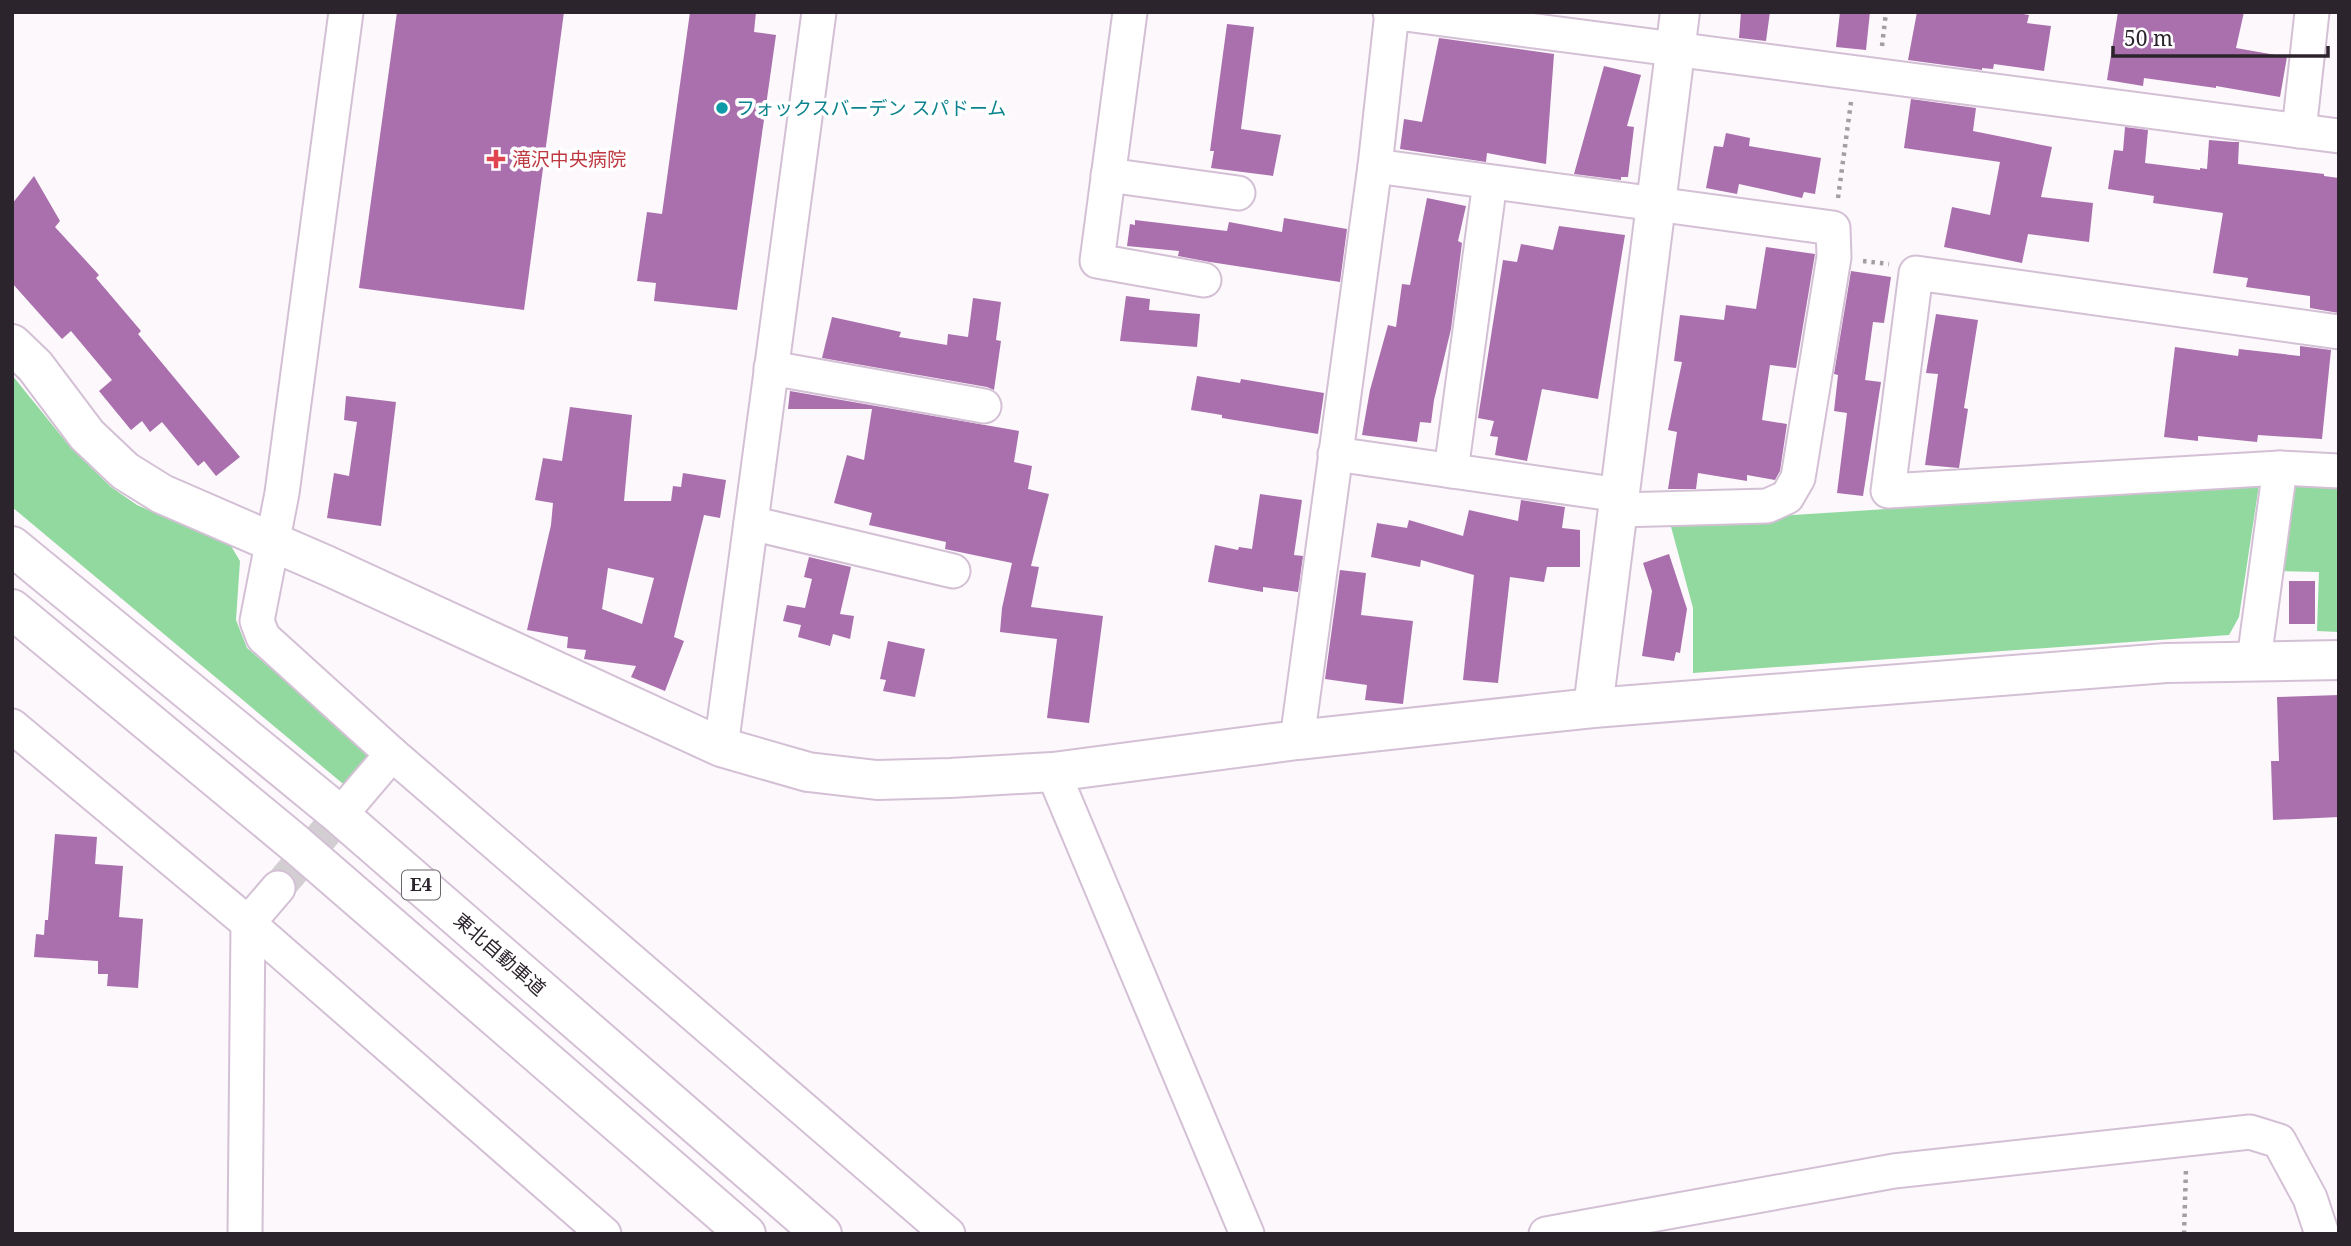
<svg xmlns="http://www.w3.org/2000/svg" width="2351" height="1246" font-family="'Noto Serif','Noto Sans JP',serif">
	<style>
		.green { fill: #92d9a0 }
		.building { fill: #aa70ad; fill-rule: evenodd }
		.lines { fill: none; stroke-linecap: round; stroke-linejoin: round }
		.street-tunnel { stroke: #d2ced2; stroke-width: 33; stroke-dasharray: 33 17; stroke-linecap: butt }
		.street-casing { stroke: #d4c0d5; stroke-width: 37 }
		.secondary-casing { stroke: #d4c0d5; stroke-width: 42 }
		.highway-casing { stroke: #d4c0d5; stroke-width: 42 }
		.path { stroke: #a39ea3; stroke-width: 4.5; stroke-dasharray: 3.5 5; stroke-linecap: butt }
		.street { stroke: #fff; stroke-width: 33 }
		.secondary { stroke: #fff; stroke-width: 38 }
		.highway { stroke: #fff; stroke-width: 38 }
		.culture-dot { fill: #0f9aa8; stroke: #fff; stroke-width: 2.5 }
		.health-dot { fill: #e0444e; stroke: #fff; stroke-width: 2.5 }
		.labels { text-anchor: middle; stroke-width: 7; stroke-linejoin: round; paint-order: stroke }
		.shield { fill: #fff; stroke: #6b666b; stroke-width: 2 }
		.shield-label { font-size: 18px; font-weight: bold; fill: #2c242c }
		.culture-label { font-size: 19px; fill: #0d838f; stroke: #fff; text-anchor: start }
		.health-label { font-size: 19px; fill: #be3a42; stroke: #fff; text-anchor: start }
		.street-label { font-size: 19px; fill: #2c242c; stroke: #fff }
	</style>
	<rect width="100%" height="100%" fill="#fcf8fc"/>
	<g class="green">
		<polygon points="12,375 71,448 111,487 137,505 231,546 240,561 236,620 247,648 375,756 348,788 12,507"/>
		<polygon points="2291,479 2339,482 2339,632 2317,631 2319,572 2277,571"/>
		<polygon points="2259,485 2239,617 2229,635 1693,673 1693,608 1670,523"/>
	</g>
	<g class="building">
		<polygon points="397,12 564,12 524,310 359,288"/>
		<polygon points="690,12 756,12 754,32 776,35 737,310 654,301 656,283 637,281 647,212 662,214"/>
		<polygon points="1741,12 1770,12 1766,41 1739,38"/>
		<polygon points="1840,12 1870,12 1866,50 1836,47"/>
		<polygon points="1917,12 2011,12 2029,15 2027,23 2051,26 2044,71 1994,64 1993,69 1982,68 1982,70 1908,60"/>
		<polygon points="2118,12 2244,12 2236,48 2287,57 2280,97 2216,86 2216,88 2144,78 2143,86 2107,80"/>
		<polygon points="1227,24 1254,27 1241,129 1281,135 1273,176 1211,168 1214,151 1210,151"/>
		<polygon points="1439,38 1554,54 1546,164 1487,153 1486,162 1400,149 1404,119 1422,122"/>
		<polygon points="1604,66 1641,75 1627,126 1634,127 1628,177 1621,177 1621,180 1574,174"/>
		<polygon points="1911,99 1976,108 1973,131 2052,147 2041,197 2093,203 2089,242 2028,234 2022,263 1944,247 1952,207 1990,215 2000,162 1904,148"/>
		<polygon points="2125,127 2148,130 2145,163 2200,170 2200,168 2207,169 2209,140 2233,142 2239,142 2238,164 2324,174 2324,176 2339,178 2339,313 2310,308 2310,296 2246,287 2248,278 2213,273 2223,213 2153,203 2154,196 2108,189 2114,150 2123,151"/>
		<polygon points="1726,133 1750,138 1749,146 1821,158 1815,194 1804,192 1802,198 1739,184 1737,194 1706,188 1714,146 1723,147"/>
		<polygon points="34,176 60,221 55,227 99,275 96,278 141,331 138,334 240,457 216,476 204,461 198,466 162,422 150,432 142,421 131,430 99,391 112,380 71,331 62,339 12,283 12,204"/>
		<polygon points="1427,198 1466,206 1458,241 1462,243 1451,329 1434,400 1431,423 1420,422 1417,442 1362,435 1370,390 1388,325 1396,327 1402,284 1410,285"/>
		<polygon points="1284,218 1347,229 1340,282 1210,262 1178,256 1179,251 1127,246 1130,224 1135,225 1135,220 1227,231 1229,222 1282,232"/>
		<polygon points="1559,226 1625,235 1598,399 1542,389 1527,461 1495,455 1498,437 1490,436 1494,421 1478,418 1503,260 1517,262 1521,244 1553,250"/>
		<polygon points="1766,247 1815,254 1796,368 1770,365 1762,420 1787,424 1780,471 1775,480 1747,475 1747,481 1698,473 1696,489 1668,489 1677,432 1668,430 1682,362 1674,361 1680,315 1724,320 1726,305 1756,309"/>
		<polygon points="1851,271 1891,277 1884,323 1873,322 1865,380 1881,382 1863,496 1837,493 1847,413 1834,411 1838,375 1834,374"/>
		<polygon points="1126,296 1150,299 1149,310 1200,314 1197,347 1120,341"/>
		<polygon points="973,298 1001,302 996,340 1001,341 994,390 987,387 822,358 832,317 901,332 899,337 947,345 948,334 968,337"/>
		<polygon points="1936,314 1978,320 1964,408 1968,409 1959,468 1925,465 1938,374 1926,373"/>
		<polygon points="2300,346 2331,350 2322,439 2258,435 2257,442 2198,436 2198,441 2164,437 2175,347 2238,356 2239,349 2300,356"/>
		<polygon points="1197,376 1240,383 1241,379 1324,393 1318,434 1222,418 1222,415 1191,410"/>
		<polygon points="790,391 1019,431 1014,462 1032,466 1028,489 1049,494 1031,566 1039,567 1031,607 1103,616 1089,723 1047,718 1057,639 1000,632 1002,608 1012,563 945,549 946,542 869,525 872,513 834,503 847,455 864,460 872,409 788,409"/>
		<polygon points="346,396 396,402 381,526 327,518 334,473 349,476 357,422 344,420"/>
		<path d="M570,407l62,8 -8,86h47l2,-15 8,1 2,-14 43,7 -6,38 -16,-3 -30,122 10,4 -19,50 -34,-14 5,-11 -52,-7 2,-9 -19,-2 1,-11 -41,-7 24,-105 2,-22 -18,-3 8,-42 19,3zM608,568l46,10 -12,46 -40,-15z"/>
		<polygon points="1260,494 1302,500 1294,555 1303,556 1298,592 1263,587 1263,592 1208,582 1215,545 1238,550 1239,547 1252,549"/>
		<polygon points="1521,500 1565,507 1562,528 1580,530 1580,567 1547,567 1544,582 1510,577 1498,683 1463,680 1474,575 1421,560 1420,567 1371,557 1377,523 1407,528 1409,520 1463,536 1469,510 1518,521"/>
		<polygon points="1669,554 1687,609 1680,653 1676,652 1674,661 1642,656 1652,591 1643,563"/>
		<polygon points="809,557 851,567 840,614 854,616 850,639 833,634 830,646 798,637 801,625 783,621 787,605 805,608 812,579 804,577"/>
		<polygon points="1340,570 1366,573 1361,615 1413,621 1403,704 1365,700 1367,685 1325,679"/>
		<rect x="2289" y="581" width="26" height="43"/>
		<polygon points="888,641 925,649 915,697 883,691 886,680 880,679"/>
		<polygon points="2339,695 2339,817 2273,820 2271,761 2279,761 2277,697"/>
		<polygon points="55,834 97,837 95,864 123,866 119,917 143,919 138,988 107,986 108,974 98,974 98,961 34,957 36,934 44,935 45,920 48,920"/>
	</g>
	<g class="lines">
		<polyline class="street-tunnel" points="278,888 352,801"/>
		<g class="street-casing">
			<g id="street">
				<polyline points="346,12 282,493 257,621 263,637 392,754 948,1234"/>
				<polyline points="1130,12 1097,261 1204,280"/>
				<polyline points="1390,12 2339,136"/>
				<polyline points="2299,131 2312,12"/>
				<polyline points="1375,166 1392,12"/>
				<polyline points="1108,175 1238,193"/>
				<polyline points="2339,332 1916,273 1888,491 2280,468 2339,471"/>
				<polyline points="771,368 984,406"/>
				<polyline points="1335,454 1620,495"/>
				<polyline points="1451,471 1490,182"/>
				<polyline points="751,523 953,571"/>
				<polyline points="2254,660 2280,468"/>
				<polyline points="12,726 248,923 604,1234"/>
				<polyline points="1297,740 1375,166 1833,228 1834,257 1798,478 1787,497 1767,506 1618,510"/>
				<polyline points="721,747 819,12"/>
				<polyline points="1053,772 1247,1234"/>
				<polyline points="352,801 392,754"/>
				<polyline points="245,1234 248,923 278,888"/>
				<polyline points="1546,1234 1894,1171 2250,1132 2279,1141 2310,1198 2322,1234"/>
			</g>
		</g>
		<g class="secondary-casing">
			<g id="secondary">
				<polyline points="12,344 35,366 87,435 125,471 162,494 328,566 721,747 808,772 877,780 950,778 1053,772 1297,740 1593,708 2166,663 2339,660"/>
				<polyline points="1593,708 1680,12"/>
			</g>
		</g>
		<g class="highway-casing">
			<g id="highway">
				<polyline points="12,546 335,811 822,1234"/>
				<polyline points="12,609 297,845 746,1234"/>
			</g>
		</g>
		<g class="path">
			<polyline points="1882,46 1886,12"/>
			<polyline points="1838,198 1851,102"/>
			<polyline points="1863,261 1889,264"/>
			<polyline points="2184,1234 2186,1168"/>
		</g>
		<use href="#street" class="street"/>
		<use href="#secondary" class="secondary"/>
		<use href="#highway" class="highway"/>
	</g>
	<circle class="culture-dot" cx="722" cy="108" r="7"/>
	<path class="health-dot" d="M492.5 148.5h7v7h7v7h-7v7h-7v-7h-7v-7h7z"/>
	<g class="labels">
		<rect class="shield" x="402" y="870.5" width="38" height="29" rx="5"/>
		<g class="shield-label">
			<text x="421" y="891">E4</text>
		</g>
		<g class="culture-label">
			<text x="736" y="115">フォックスバーデン スパドーム</text>
		</g>
		<g class="health-label">
			<text x="512" y="166">滝沢中央病院</text>
		</g>
		<g class="street-label">
			<text transform="translate(500 954) rotate(41)" y="7">東北自動車道</text>
		</g>
	</g>
	<rect width="2351" height="1246" fill="none" stroke="#2c242c" stroke-width="28"/>
	<path d="M2113 46v10h215v-10" fill="none" stroke="#2c242c" stroke-width="3.5"/>
	<text x="2124" y="46" font-size="21" fill="#2c242c" stroke="#ffffff" stroke-width="5" paint-order="stroke">50 m</text>
</svg>
